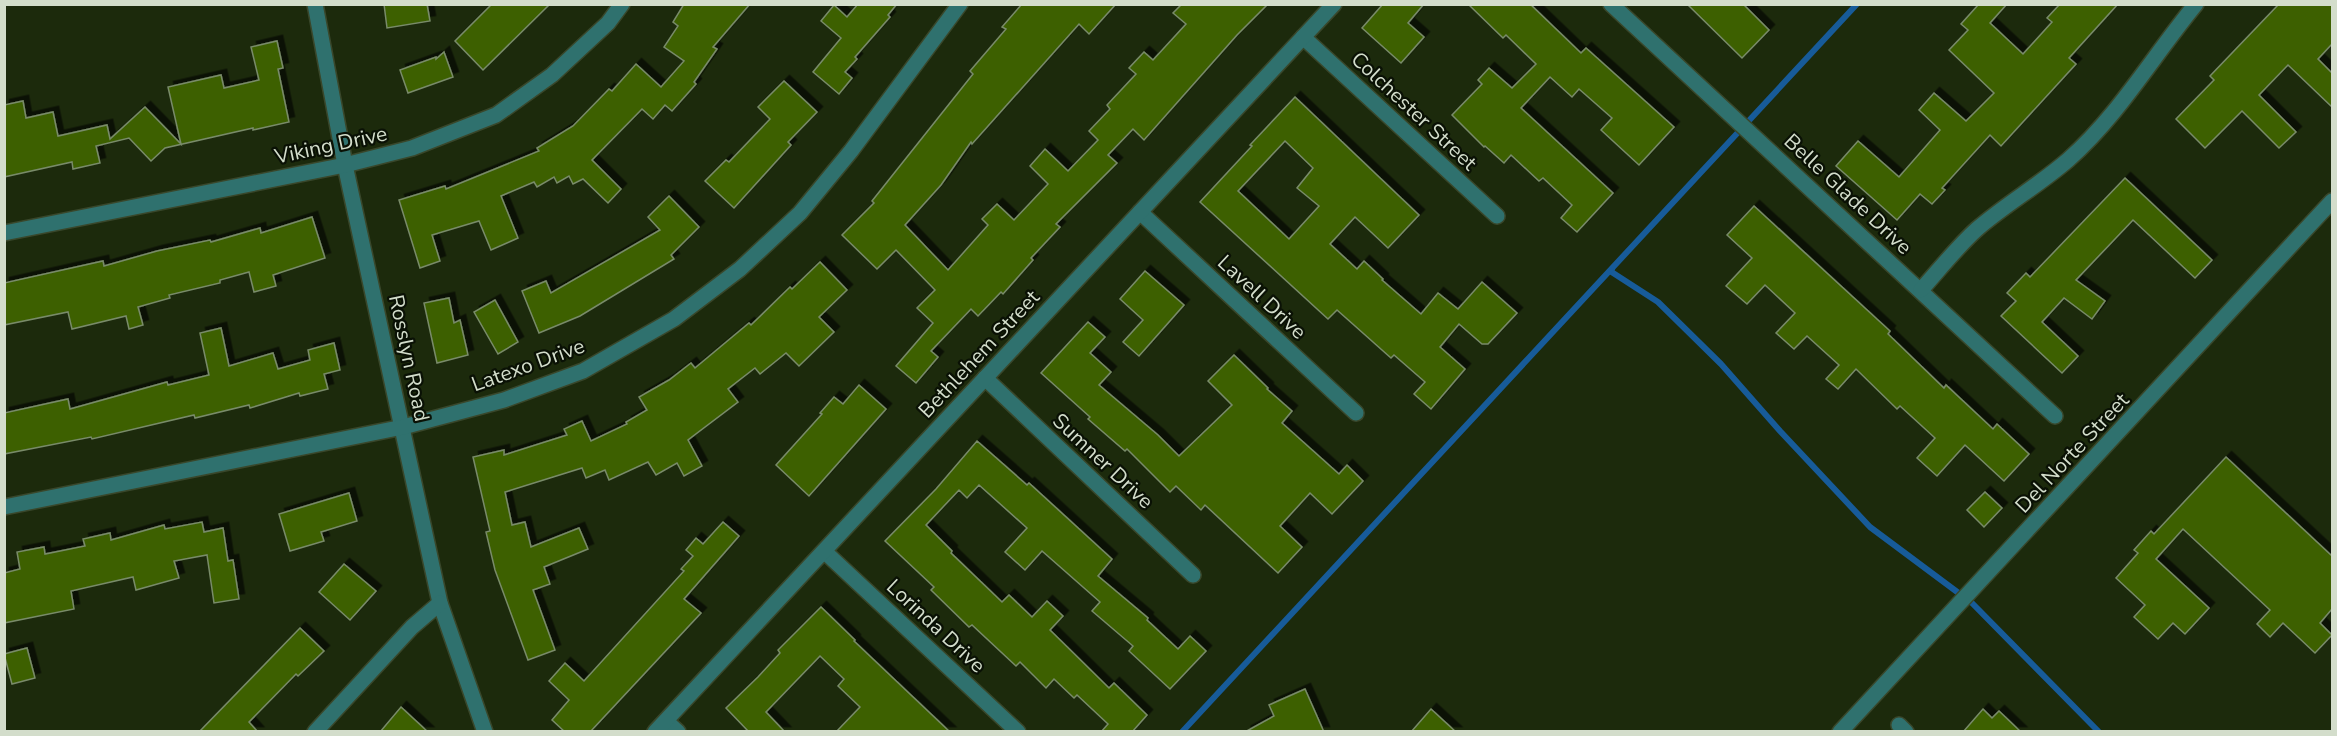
<svg xmlns="http://www.w3.org/2000/svg" width="2337" height="736" font-family="'Nunito Sans',sans-serif">
	<style>
		.lines { fill: none; stroke-linecap: round; stroke-linejoin: round }
		.stream { stroke: #175b99; stroke-width: 6 }
		.building { fill: #3c6003; stroke: #798b69; stroke-width: 1.5; fill-rule: evenodd; filter: url(#shadow) }
		.minor-casing { stroke: #39472b; stroke-width: 18 }
		.minor { stroke: #2f716e; stroke-width: 15 }
		.labels { text-anchor: middle; stroke-width: 4.5; stroke-linejoin: round; paint-order: stroke }
		.street-label { font-size: 21px; fill: #d3ddcb; stroke: #0a1105 }
	</style>
	<defs>
		<filter id="shadow"><feDropShadow dx="5.5" dy="-5.5" stdDeviation="0" flood-color="#0009"/></filter>
	</defs>
	<rect width="100%" height="100%" fill="#1c2a0c"/>
	<g class="lines">
		<g class="stream">
			<polyline points="1612,269 1610,271 1658,302 1721,364 1780,431 1870,527 1972,603 2099,732"/>
			<polyline points="1182,732 1857,4"/>
		</g>
	</g>
	<g class="building">
		<polygon points="384,4 427,4 430,21 387,28"/>
		<polygon points="492,4 550,4 483,70 455,41"/>
		<polygon points="684,4 750,4 713,47 717,49 694,82 696,84 672,111 665,105 653,119 642,109 592,160 621,189 608,203 583,179 573,184 569,176 557,183 554,177 537,187 534,182 501,196 518,238 491,250 479,221 432,235 440,261 420,268 399,200 445,186 446,189 539,151 537,148 573,126 609,89 612,91 636,64 661,87 684,61 664,47 678,26 673,22"/>
		<polygon points="858,4 897,4 888,15 890,17 855,57 857,59 845,72 852,78 839,94 813,72 841,38 821,21 834,5 847,17"/>
		<polygon points="1022,4 1116,4 1089,34 1079,24 972,144 971,142 941,185 905,225 948,270 988,225 982,219 997,204 1014,220 1048,184 1030,166 1045,149 1068,171 1098,140 1089,131 1110,109 1107,105 1136,74 1129,68 1144,52 1153,60 1186,24 1173,13 1181,5 1268,4 1237,35 1144,140 1133,129 1108,155 1117,163 1056,224 1060,227 1031,258 1033,260 1003,294 1001,292 978,316 971,309 931,351 938,357 916,383 896,366 933,323 917,308 935,290 896,250 877,269 842,235 874,203 872,201 973,74 970,71 1006,29 1002,27"/>
		<polygon points="1383,4 1424,4 1408,23 1424,37 1401,63 1362,28"/>
		<polygon points="1468,4 1530,4 1581,53 1586,48 1674,127 1639,165 1601,130 1612,118 1579,89 1572,97 1550,77 1521,108 1613,193 1577,232 1561,218 1572,205 1543,178 1539,181 1511,155 1504,163 1485,146 1484,147 1452,115 1482,84 1478,80 1489,68 1512,88 1536,64 1506,35 1503,38"/>
		<polygon points="1687,4 1743,4 1769,30 1742,58"/>
		<polygon points="1979,4 2007,4 1990,23 2023,54 2052,22 2047,18 2060,4 2118,4 2069,58 2076,64 2001,146 1990,135 1942,188 1945,190 1932,204 1920,194 1897,220 1836,166 1858,141 1899,177 1940,130 1919,110 1934,93 1966,121 1994,93 1949,50 1968,30 1961,24"/>
		<polygon points="2279,4 2332,4 2332,44 2318,59 2332,73 2332,107 2288,65 2259,95 2296,132 2279,148 2242,111 2205,148 2176,119 2214,80 2210,76"/>
		<polygon points="277,41 283,68 278,69 289,122 253,130 253,128 165,148 151,161 129,138 96,146 100,163 73,169 72,162 4,177 4,105 23,101 26,118 53,112 58,136 107,125 110,139 145,107 181,144 168,87 221,75 224,88 259,80 251,47"/>
		<polygon points="444,52 453,77 408,93 400,70 436,57 436,59"/>
		<polygon points="784,81 817,112 788,142 791,145 734,208 705,181 726,160 729,162 770,119 758,107"/>
		<path d="M1295,97l124,118 -31,33 -33,-31 -25,27 27,25 7,-8 19,18 -1,1 39,34 17,-21 20,16 24,-27 35,31 -29,31h-6l-23,-20 -19,23 25,22 -34,40 -17,-15 11,-12 -31,-27 -3,3 -54,-48 -9,9 -128,-117 52,-56 -2,-1zM1285,141l28,27 -16,20 22,18 -30,33 -51,-48z"/>
		<polygon points="2125,178 2212,260 2195,278 2133,220 2076,280 2105,301 2092,319 2064,298 2042,322 2078,356 2062,373 2001,316 2016,301 2007,293 2026,273 2030,277"/>
		<polygon points="669,196 699,227 671,255 674,259 580,316 539,333 522,291 546,281 551,293 660,230 648,217"/>
		<polygon points="1754,206 1890,331 1888,334 1944,388 1946,385 1993,429 1997,424 2029,454 2004,481 1965,445 1937,476 1917,458 1935,438 1900,406 1897,409 1856,369 1838,389 1826,379 1839,365 1807,336 1794,349 1776,333 1795,313 1765,285 1747,304 1726,286 1752,258 1727,235"/>
		<polygon points="312,217 325,258 273,275 276,286 254,292 249,272 220,280 220,283 169,295 170,298 138,307 143,325 129,329 126,316 72,329 68,312 4,325 4,283 103,261 104,266 157,251 210,240 211,242 260,228 261,233"/>
		<polygon points="820,262 847,290 819,317 834,332 799,366 786,353 760,374 755,368 728,389 738,402 688,440 702,466 684,476 677,463 656,475 648,462 609,480 605,470 586,478 582,468 505,492 512,525 525,522 531,547 579,528 588,549 544,567 550,584 533,590 555,650 528,660 495,570 486,532 490,531 473,457 504,450 504,455 567,435 564,429 582,421 591,441 627,424 626,422 647,410 639,397 669,380 691,363 695,368 749,323 751,325 790,287 792,289"/>
		<polygon points="1145,271 1184,305 1139,356 1123,342 1143,320 1120,299"/>
		<polygon points="449,298 454,323 460,320 468,355 437,363 424,303"/>
		<polygon points="495,300 518,342 498,354 474,312"/>
		<polygon points="1088,322 1105,337 1090,353 1111,372 1099,385 1158,435 1179,456 1232,405 1208,381 1234,355 1268,388 1267,389 1292,411 1282,423 1339,474 1347,465 1363,481 1332,514 1310,493 1280,526 1302,547 1278,573 1205,505 1201,510 1176,486 1170,492 1127,449 1125,451 1088,419 1090,417 1041,373"/>
		<polygon points="221,328 229,366 273,353 278,369 310,360 308,350 334,343 340,370 324,374 328,389 300,396 299,393 250,408 249,405 195,418 194,415 92,439 91,437 4,454 4,413 68,399 70,409 167,382 168,385 209,375 200,333"/>
		<polygon points="859,385 886,409 809,496 776,465 822,414 820,413 834,397 843,404"/>
		<polygon points="977,441 1027,485 1029,483 1112,559 1098,576 1148,618 1147,620 1178,649 1190,636 1206,651 1170,689 1129,651 1133,646 1092,611 1100,602 1042,551 1025,570 1005,552 1027,528 979,485 967,498 959,490 926,525 952,551 951,553 1002,602 1009,595 1032,617 1047,601 1063,616 1050,630 1109,688 1114,683 1147,715 1132,732 1101,732 1108,724 1077,695 1074,698 1054,679 1046,688 1020,662 1016,666 972,625 969,627 931,590 934,587 885,541 936,489"/>
		<polygon points="2226,457 2332,556 2332,609 2320,623 2332,635 2315,653 2283,623 2270,637 2257,624 2270,610 2183,529 2156,559 2209,608 2185,634 2173,623 2158,639 2134,617 2145,605 2116,578 2138,553 2134,550 2151,531 2154,534"/>
		<polygon points="1985,492 2002,508 1984,527 1967,510"/>
		<polygon points="349,493 357,521 321,532 324,541 290,551 279,514"/>
		<polygon points="202,522 204,532 223,528 228,561 233,560 239,599 214,603 207,555 174,561 179,578 136,590 133,577 71,591 74,609 4,623 4,573 20,569 17,552 44,547 45,554 85,546 83,539 110,533 111,540 164,525 165,529"/>
		<polygon points="723,522 739,536 684,599 701,613 590,732 565,732 552,720 569,700 549,681 565,663 584,681 684,571 681,569 693,556 686,550 696,538 703,544"/>
		<polygon points="344,564 376,591 350,620 319,592"/>
		<polygon points="821,607 855,640 854,641 950,732 836,732 860,707 838,686 844,679 820,656 766,712 785,732 749,732 726,708 758,677 780,653 778,650"/>
		<polygon points="300,628 324,651 298,676 296,674 249,722 258,732 199,732"/>
		<polygon points="27,648 35,678 12,684 4,654"/>
		<polygon points="1305,689 1324,732 1245,732 1274,716 1269,705"/>
		<polygon points="401,707 428,732 380,732"/>
		<polygon points="1431,709 1456,732 1411,732"/>
		<polygon points="1983,709 1992,718 1999,711 2021,732 1963,732"/>
	</g>
	<g class="lines">
		<g class="minor-casing">
			<g id="minor">
				<polyline points="315,4 345,165 440,603 485,732"/>
				<polyline points="1611,4 2055,416"/>
				<polyline points="1303,37 1497,216"/>
				<polyline points="1140,212 1356,413"/>
				<polyline points="4,233 345,165 412,148 496,115 552,75 608,23 622,4"/>
				<path d="M1921,290c18,-20 36,-43 56,-61 29,-25 62,-44 91,-69 51,-45 85,-104 128,-156"/>
				<polyline points="985,378 1193,575"/>
				<polyline points="4,507 403,427 504,400 583,371 674,319 740,269 800,213 851,151 960,4"/>
				<polyline points="825,552 1018,732"/>
				<polyline points="666,721 678,732"/>
				<polyline points="1899,725 1906,732"/>
				<polyline points="315,732 412,627 440,603"/>
				<polyline points="655,732 1334,4"/>
				<polyline points="1840,732 2332,201"/>
			</g>
		</g>
		<use href="#minor" class="minor"/>
	</g>
	<g class="labels">
		<g class="street-label">
			<text transform="translate(1414 111) rotate(43)" y="7">Colchester Street</text>
			<text transform="translate(331 145) rotate(-12)" y="7">Viking Drive</text>
			<text transform="translate(1848 194) rotate(43)" y="7">Belle Glade Drive</text>
			<text transform="translate(1262 297) rotate(43)" y="7">Lavell Drive</text>
			<text transform="translate(979 354) rotate(-47)" y="7">Bethlehem Street</text>
			<text transform="translate(409 358) rotate(78)" y="7">Rosslyn Road</text>
			<text transform="translate(528 365) rotate(-20)" y="7">Latexo Drive</text>
			<text transform="translate(2072 453) rotate(-47)" y="7">Del Norte Street</text>
			<text transform="translate(1103 461) rotate(43)" y="7">Sumner Drive</text>
			<text transform="translate(936 626) rotate(43)" y="7">Lorinda Drive</text>
		</g>
	</g>
	<rect width="2337" height="736" fill="none" stroke="#d3ddcb" stroke-width="12"/>
</svg>
